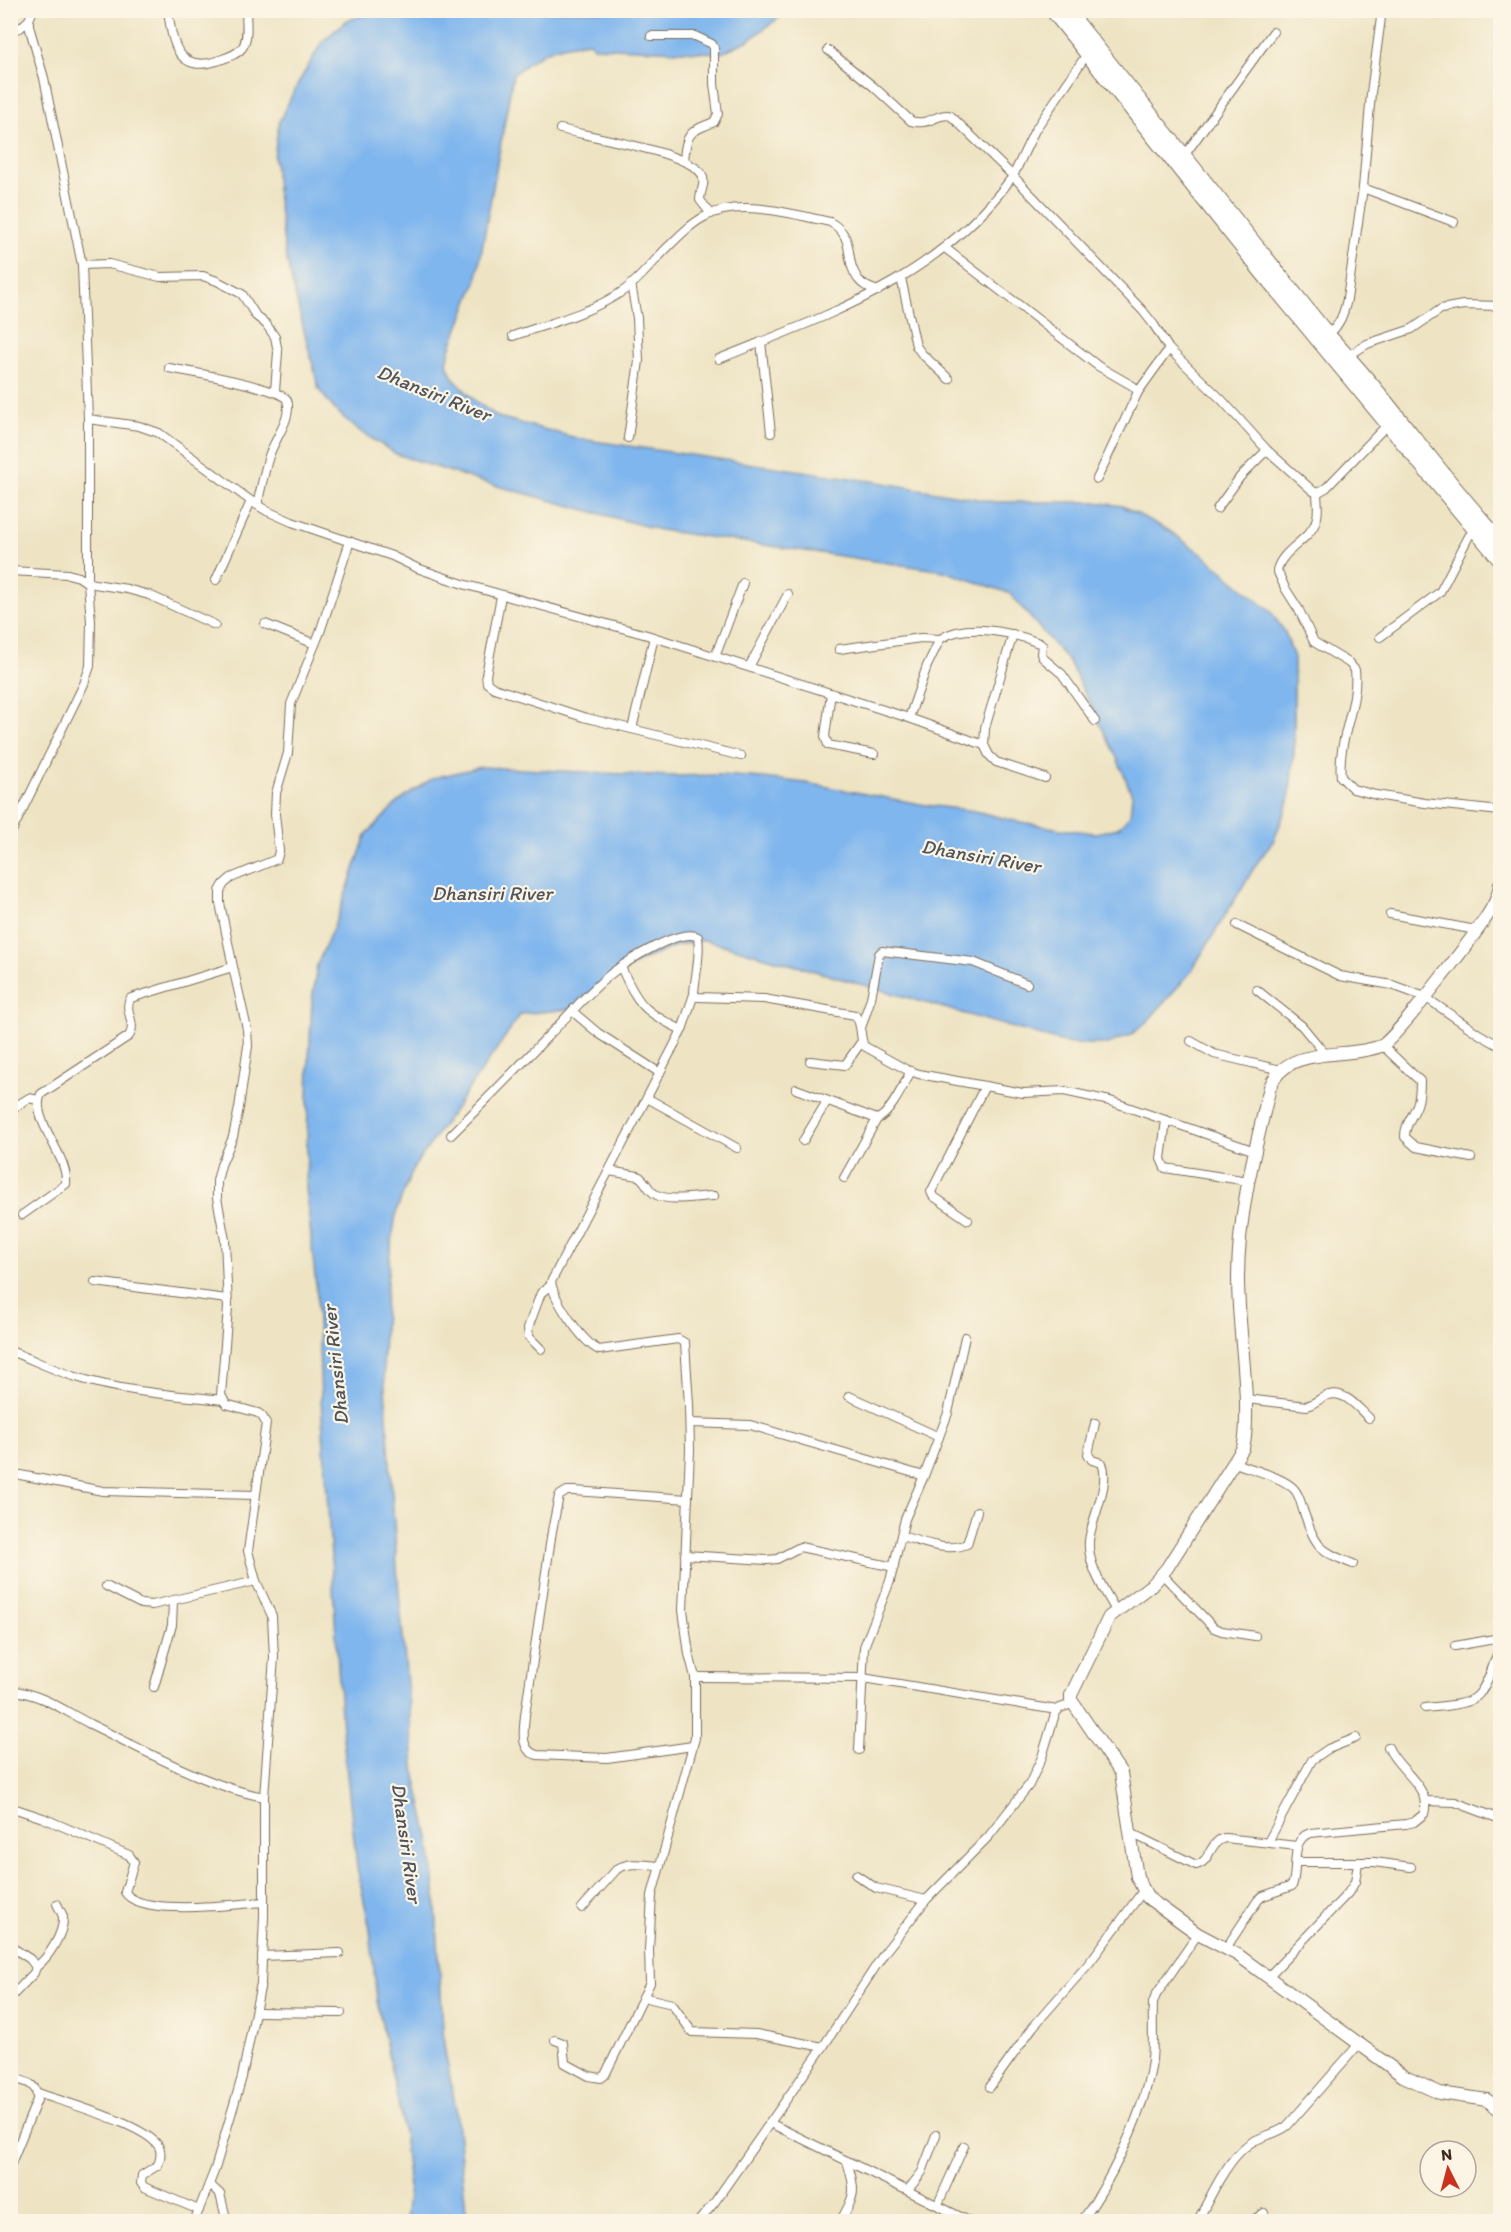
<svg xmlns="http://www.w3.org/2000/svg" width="1511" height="2232" font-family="Itim,sans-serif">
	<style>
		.water { fill: #7fb6ee; stroke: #5d7086; stroke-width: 1.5 }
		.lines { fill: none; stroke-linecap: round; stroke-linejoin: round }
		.street-casing { stroke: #7a6b58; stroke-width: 10 }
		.secondary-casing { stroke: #7a6b58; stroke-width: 14 }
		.primary-casing { stroke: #7a6b58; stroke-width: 16 }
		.street { stroke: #fff; stroke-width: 8 }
		.secondary { stroke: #fff; stroke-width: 12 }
		.primary { stroke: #fff; stroke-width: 14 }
		.labels { text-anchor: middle; stroke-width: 4.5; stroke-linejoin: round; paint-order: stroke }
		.water-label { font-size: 20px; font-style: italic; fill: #4f545c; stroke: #fcf5e5 }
	</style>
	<rect width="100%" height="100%" fill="#fcf5e5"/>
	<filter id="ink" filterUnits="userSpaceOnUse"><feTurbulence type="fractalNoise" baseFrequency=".0167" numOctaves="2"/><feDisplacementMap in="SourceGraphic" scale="12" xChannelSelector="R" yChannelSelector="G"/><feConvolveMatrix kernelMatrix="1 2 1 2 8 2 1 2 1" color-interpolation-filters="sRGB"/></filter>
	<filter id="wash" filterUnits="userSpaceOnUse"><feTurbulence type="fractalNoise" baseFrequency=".008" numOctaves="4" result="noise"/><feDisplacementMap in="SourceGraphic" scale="24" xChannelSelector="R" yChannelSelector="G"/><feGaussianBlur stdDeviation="1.35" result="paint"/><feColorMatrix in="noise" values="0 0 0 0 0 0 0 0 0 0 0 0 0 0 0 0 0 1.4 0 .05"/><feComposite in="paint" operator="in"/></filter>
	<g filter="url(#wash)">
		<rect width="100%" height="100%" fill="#eee4c4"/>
		<path class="water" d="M377,11h411l-39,29 -28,13 -127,-6 -4,-5c-39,4 -47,8 -77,33l-37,207 -26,67 -3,15 6,14 21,22 24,17 82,22 298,43 117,20h100l27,4 46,24 38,27 65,55 14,20 9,26v94l-5,49 -15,39 -17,23 -67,110 -44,50 -17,13 -22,8h-37l-343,-98 -23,-6 -26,5 -40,17 -55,35 -13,12 -49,5 -107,153 -17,42 -7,43 -5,53 -2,52 14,212 18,207 15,66 5,48 9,156 12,63 11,112h-62l4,-34 -7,-65 -25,-121 -7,-72 -13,-62 -15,-138 -21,-330 -4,-103 -11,-108 3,-129 3,-58 5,-36 21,-49 28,-81 32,-33 35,-24 48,-11 120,6 71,3 47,-1 44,3 43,5 120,22 49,6 40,10 46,8 35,4 22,-5 12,-13 2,-20 -14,-35 -49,-98 -60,-69 -65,-22 -284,-41 -181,-49 -83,-27 -38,-24 -23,-20 -16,-20 -33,-132 -8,-58 -4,-43 5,-35 17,-35 26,-45 24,-21z"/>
	</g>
	<g filter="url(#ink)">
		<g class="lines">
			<g class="street-casing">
				<g id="street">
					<path d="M168,10c4,30 8,64 49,51 8,-3 20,-6 25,-13 7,-9 4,-27 4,-38"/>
					<polyline points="10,30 20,28 29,20"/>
					<path d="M651,36h44l17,8 2,4v36l4,30 -4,8c-25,10 -28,11 -30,39"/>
					<polyline points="1087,54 1035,130 1013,176 1143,311 1154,325 1169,349 1222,400 1267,450 1313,491 1317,493 1326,488 1387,425"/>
					<path d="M560,129c28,7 126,23 141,44 6,9 -1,18 -1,27l11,14"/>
					<polyline points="1184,156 1273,32"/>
					<polyline points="1363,188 1454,222"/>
					<polyline points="945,248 1098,366 1133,386 1138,392 1097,479"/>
					<polyline points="82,265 109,264 160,277 203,276 217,281 242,294 256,316 266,324 275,337 278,352 275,391"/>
					<polyline points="901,278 916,346 922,354 949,379"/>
					<path d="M1328,335c12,-10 16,-22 19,-36l16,-111 8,-95 11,-83"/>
					<path d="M513,336c37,-13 78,-23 110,-45 18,-12 31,-31 46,-45 11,-11 22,-22 35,-29 35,-19 88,-3 126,5 27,15 13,37 28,57 5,7 12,9 20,12"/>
					<polyline points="761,342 771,433"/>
					<polyline points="1348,356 1367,344 1412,329 1441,309 1463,305 1500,306"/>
					<path d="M719,359c113,-46 218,-79 294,-183l-62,-60c-12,-5 -22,11 -40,5l-37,-34 -46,-37"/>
					<path d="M169,368c17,3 115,20 118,32 6,17 -13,40 -18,56 -5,16 -8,33 -12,49"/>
					<polyline points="1138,392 1169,349"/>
					<polyline points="88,419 139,426 159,433 251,501 267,511 292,522 392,556 417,568 463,584 647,635 909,718 984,745"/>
					<polyline points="628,438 639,361 637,318 631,284"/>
					<path d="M1317,493c0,7 2,16 0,24 -4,23 -34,30 -40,53l8,18 14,22 15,32 35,21 6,7c4,36 -18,69 -14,107l12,12 23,6 49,8 75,8"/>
					<polyline points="1217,509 1240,477 1267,450"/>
					<polyline points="10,571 68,574 79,577 88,583 127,589 149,595 215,625"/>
					<polyline points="216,580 251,501"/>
					<polyline points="501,596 486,675 487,683 494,688 583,717 741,756"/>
					<polyline points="265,624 315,644"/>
					<polyline points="1013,634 985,728 984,745 989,755 996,762 1045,778"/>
					<polyline points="1380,637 1440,592 1469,536 1475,530"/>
					<polyline points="839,649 921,638 940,639"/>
					<polyline points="715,657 743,583"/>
					<polyline points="749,667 788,594"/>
					<polyline points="831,693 825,736 828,745 874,754"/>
					<path d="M909,718l18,-52 13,-27c26,-17 72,-7 99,4l3,2 -1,9 2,4 19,16 33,47"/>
					<polyline points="632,729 654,637"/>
					<polyline points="10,835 84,684 90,666 91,622 88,583 88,419 82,265 44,78 29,26 29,20 33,10"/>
					<polyline points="1390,914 1476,930"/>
					<polyline points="1237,925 1340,976 1392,985 1425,997 1479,1034 1500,1046"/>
					<path d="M621,967c17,38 23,45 61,63"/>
					<polyline points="1257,990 1302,1026 1326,1055"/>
					<polyline points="572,1011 598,1033 660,1073"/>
					<polyline points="861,1028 871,998 879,954 882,951 973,962 1027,984"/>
					<polyline points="1191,1041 1214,1054 1281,1070"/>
					<path d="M1382,1045l38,36c0,9 0,16 -3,24 -4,11 -13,21 -12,32l11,10 55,11"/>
					<polyline points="810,1061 845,1065 862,1041"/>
					<path d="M796,1089l81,30c13,-4 27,-35 34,-48"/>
					<polyline points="647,1098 737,1148"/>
					<polyline points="10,1110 29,1098 38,1100"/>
					<polyline points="1166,1120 1161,1159 1165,1168 1248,1181"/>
					<path d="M451,1135c32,-32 65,-65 96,-98 22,-22 41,-45 65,-64 15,-12 69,-46 86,-36 3,19 -3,38 -4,57l3,3 67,2 91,16c8,9 4,21 9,31l43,24 12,4 104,19 41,-2 46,10 145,50"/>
					<polyline points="803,1141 827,1101"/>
					<path d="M609,1171l29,5c8,4 9,13 17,18 15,9 42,2 59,2"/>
					<polyline points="844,1178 877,1119"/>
					<path d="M22,1215l44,-31c3,-29 -37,-65 -25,-90l88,-58c9,-13 -7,-26 2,-38l102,-31"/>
					<polyline points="968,1220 933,1196 931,1192 985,1086"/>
					<polyline points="95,1282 227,1299"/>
					<polyline points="541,1349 529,1337 528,1328 541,1293 551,1285"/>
					<path d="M10,1351c22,8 43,19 66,26 47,15 98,18 147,23"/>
					<polyline points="849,1396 939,1437"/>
					<path d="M1246,1399l61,7c9,-3 14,-9 22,-11 16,-5 30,14 40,23"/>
					<polyline points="690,1423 750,1425 924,1476"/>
					<path d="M1095,1423l-7,31 4,6 10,3c9,21 -11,56 -13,78 -2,24 16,50 27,70"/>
					<path d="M1235,1463c15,6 48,14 59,26 5,5 7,14 9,21 13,36 14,40 50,54"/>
					<polyline points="10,1473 103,1491 255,1495"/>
					<path d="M688,1499l-114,-8h-7l-8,5 -7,35 -27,184c-1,15 -6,35 12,40l70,3 86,-12"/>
					<path d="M901,1536c20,5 45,17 66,8l10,-33"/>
					<polyline points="685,1555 767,1560 777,1559 800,1547 894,1567"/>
					<polyline points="1162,1574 1214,1628 1222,1631 1255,1636"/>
					<polyline points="106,1586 141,1604 152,1605 256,1581"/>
					<polyline points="1455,1646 1500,1638"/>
					<polyline points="695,1677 863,1678 1057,1710"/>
					<polyline points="154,1687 172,1625 173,1601"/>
					<path d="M10,1690c32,4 53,20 80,34 52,25 118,63 174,73"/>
					<path d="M1425,1708c16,-2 38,-2 51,-11 11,-9 19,-37 24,-51"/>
					<polyline points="859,1750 864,1647 890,1581 905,1519 924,1476 948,1413 965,1337"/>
					<polyline points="1425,1801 1455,1802 1500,1819"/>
					<path d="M10,1807l33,11 86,37 5,7 -9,30c14,25 111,12 139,10"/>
					<path d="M1129,1832l67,33c15,-3 13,-24 29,-27l72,8"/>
					<polyline points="1268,1842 1312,1760 1328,1749 1356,1738"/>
					<polyline points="1296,1862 1374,1862 1411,1867"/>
					<polyline points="856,1875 876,1888 926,1900"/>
					<path d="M582,1908l35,-39c12,-8 28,-4 43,-3"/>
					<polyline points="10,1946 30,1959 36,1967 34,1973 10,1998"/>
					<path d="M1226,1948l32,-48 5,-4 29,-10c7,-17 -3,-46 18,-53l96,-9 8,-2 10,-8c8,-28 -27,-44 -36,-67"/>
					<polyline points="262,1956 340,1953"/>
					<path d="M36,1967c12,-9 28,-33 27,-50 -1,-4 -4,-9 -6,-13"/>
					<polyline points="1268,1977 1348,1893 1355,1882 1358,1863"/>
					<polyline points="643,1997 672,2004 692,2032 756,2034 823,2047"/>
					<polyline points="256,2012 341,2013"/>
					<path d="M555,2040l8,3 2,20 24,13 12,2 4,-3 45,-92 -1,-33 3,-55 43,-157v-61l-6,-23 -6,-44 7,-160 -1,-45 -4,-62 -7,-4 -79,11c-17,-8 -45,-50 -48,-68l131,-252 12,-36"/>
					<path d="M10,2077c15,5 28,5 27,23l-27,66"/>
					<polyline points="990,2087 1033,2027 1090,1962 1143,1891"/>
					<path d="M38,2093c25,9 109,32 121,54 3,6 1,13 -1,18l-16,10 -1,8 3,4 55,23"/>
					<polyline points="770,2123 971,2222"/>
					<polyline points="209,2184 220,2194 227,2222"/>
					<polyline points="908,2190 922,2172 936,2135"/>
					<polyline points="938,2204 964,2146"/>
					<polyline points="194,2222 215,2169 242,2077 261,1983 264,1916 264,1797 274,1657 272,1616 256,1581 248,1551 266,1423 262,1416 258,1413 226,1404 221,1395 228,1307 225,1240 217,1198 217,1181 221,1165 233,1137 239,1108 248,1046 247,1029 233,967 220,903 220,891 224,884 231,878 277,859 279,851 275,814 276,793 288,753 291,704 320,632 350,541"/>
					<polyline points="698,2222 714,2203 823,2047 885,1952 926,1900 989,1836 1029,1785 1042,1757 1055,1714 1060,1708 1072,1704"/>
					<path d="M840,2222c16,-29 16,-29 7,-61"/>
					<path d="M1081,2222c28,-37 58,-100 68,-145 6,-23 3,-50 4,-74l3,-8 42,-61"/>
					<path d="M1197,2222c13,-24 29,-62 52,-78 11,-8 26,-9 38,-18l72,-82"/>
					<polyline points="1250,2222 1264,2213"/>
				</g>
			</g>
			<g class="secondary-casing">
				<path id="secondary" d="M1500,884c-1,7 -3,15 -7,22 -9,18 -98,134 -112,140 -36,14 -94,-2 -111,41 -15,63 -32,126 -32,191 0,42 7,83 8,124 0,16 1,31 -3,46l-76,120 -13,15 -45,34 -38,78v5l50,73 16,104 11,21 50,36 40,21 165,121 37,17 47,7 13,10"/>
			</g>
			<g class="primary-casing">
				<g id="primary">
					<polyline points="1052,10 1264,275 1500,560"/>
					<path d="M1067,10l261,325c61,64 111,140 172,205"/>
				</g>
			</g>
			<use href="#street" class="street"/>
			<use href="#secondary" class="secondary"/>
			<use href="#primary" class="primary"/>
		</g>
	</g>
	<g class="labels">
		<g class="water-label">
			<text transform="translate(434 393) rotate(22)" y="7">Dhansiri River</text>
			<text transform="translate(981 856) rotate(10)" y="7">Dhansiri River</text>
			<text x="492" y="900">Dhansiri River</text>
			<text transform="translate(335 1365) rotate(-96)" y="7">Dhansiri River</text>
			<text transform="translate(407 1843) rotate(82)" y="7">Dhansiri River</text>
		</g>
	</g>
	<rect width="1511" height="2232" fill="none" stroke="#fcf5e5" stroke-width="36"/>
	<g transform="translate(1448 2169) rotate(354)"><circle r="28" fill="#fcf5e5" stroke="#afa495" stroke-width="1.5"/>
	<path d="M0-4.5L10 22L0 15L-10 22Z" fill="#c8321e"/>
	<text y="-9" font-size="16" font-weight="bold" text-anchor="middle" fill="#3b2a1e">N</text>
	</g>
</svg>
